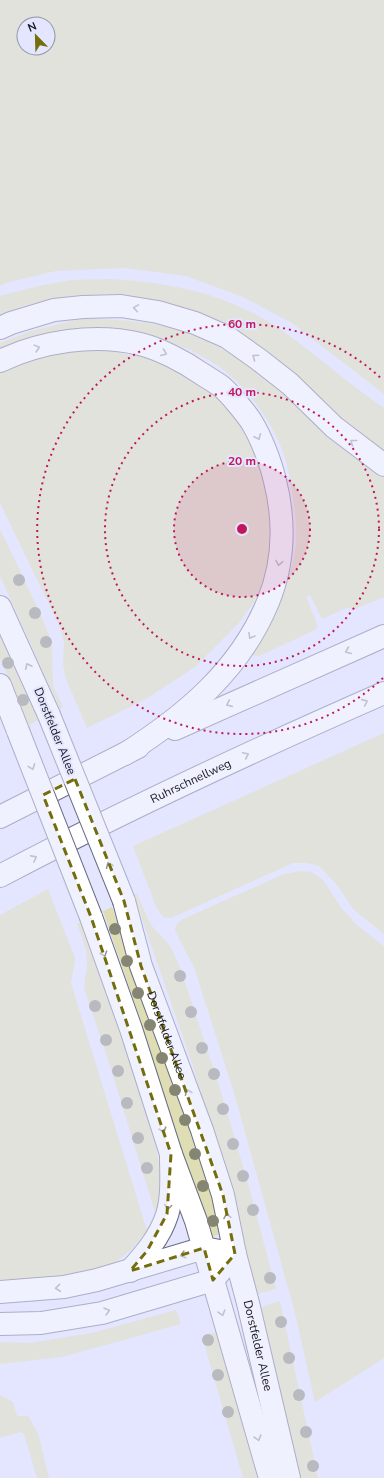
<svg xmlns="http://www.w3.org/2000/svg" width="384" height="1478" font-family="'Nunito Sans',sans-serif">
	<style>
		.green { fill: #deddb3; fill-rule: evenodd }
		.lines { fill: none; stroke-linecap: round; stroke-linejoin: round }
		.major-casing { stroke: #696c86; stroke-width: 24 }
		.highway-casing { stroke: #696c86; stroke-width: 24 }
		.major { stroke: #fff; stroke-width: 22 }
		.highway { stroke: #fff; stroke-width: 22 }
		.major-bridge-casing { stroke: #696c86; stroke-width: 24; stroke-linecap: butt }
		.major-bridge { stroke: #fff; stroke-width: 22 }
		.tree { fill: #858573 }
		.oneway { stroke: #96979c }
		.marked { fill: none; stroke: #736d0b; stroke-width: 3; stroke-dasharray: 8 5; stroke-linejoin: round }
		.ring { fill: none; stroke: #c2185b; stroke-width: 2; stroke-dasharray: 2 4 }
		.labels { text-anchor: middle; stroke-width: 4; stroke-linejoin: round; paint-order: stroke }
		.street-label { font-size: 12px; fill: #161722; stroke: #e3e6fe }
		.centre { fill: #c2185b; stroke: #e3e6fe; stroke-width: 2 }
		.ring-label { font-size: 12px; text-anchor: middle; font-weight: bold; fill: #c2185b; stroke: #e3e6fe; stroke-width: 4; stroke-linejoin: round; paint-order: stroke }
	</style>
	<rect width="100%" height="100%" fill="#e3e6fe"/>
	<g class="green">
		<path d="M0,0h384v394l-92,-71 -49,-26 -57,-21 -62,-8 -68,3 -47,11 -9,4zM24,24h24v24h-24z"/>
		<path d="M111,279c25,2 50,4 75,10 25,5 51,16 73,27 13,7 25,16 36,24 30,22 58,47 89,68v44l-40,-31 -38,-35 -79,-59 -38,-18 -37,-10 -44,-5 -37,2 -44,9 -27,9v-18l39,-10 32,-6z"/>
		<path d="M80,319c29,0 59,1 88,8 49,12 91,43 128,77 17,16 33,34 51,48 12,9 25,18 37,26v119l-29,12 -9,-1 -24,11 -12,-24 -4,2 12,29 -3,4 -56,26 -8,-1c7,-15 16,-28 24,-42 11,-21 18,-46 21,-69 1,-15 -1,-31 -3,-46 -3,-20 -6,-39 -15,-58 -11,-26 -39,-61 -63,-76 -34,-22 -81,-36 -121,-36 -32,0 -64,10 -94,20v-5l31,-12z"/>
		<polygon points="98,349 148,358 191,378 226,405 252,443 270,492 272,544 263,589 239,623 195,667 146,699 87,728 66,679 63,664 64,642 59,625 0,503 0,372 49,354"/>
		<polygon points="0,529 41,615 50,638 52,647 53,686 63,707 60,709 0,576"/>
		<polygon points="0,637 38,720 29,725 0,658"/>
		<polygon points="384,733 384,934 354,910 337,885 319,866 308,863 293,863 171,918 163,917 157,909 133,846"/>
		<polygon points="301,871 312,872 323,880 342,909 358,926 384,946 384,1358 315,1402 295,1313 235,1096 194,967 175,931 176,925 181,920 284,874"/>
		<polygon points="48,889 75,958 75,961 71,983 147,1231 132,1249 112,1265 90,1273 42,1281 0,1282 0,915"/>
		<polygon points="137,894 151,925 170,946 180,967 221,1092 248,1183 276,1289 258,1294 226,1178 192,1063 134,896"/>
		<polygon points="112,907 212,1190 219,1227 218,1235 208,1238 142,1025 103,911"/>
		<path d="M81,922l45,130 27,86 7,27 3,25 -6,24 -3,-5 -49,-159 -20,-59c-2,-10 2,-17 2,-26 1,-15 -5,-28 -10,-41z"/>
		<polygon points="280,1301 318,1478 298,1478 261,1307"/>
		<polygon points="176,1310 181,1324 62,1357 0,1364 0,1342 29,1343 92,1333"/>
		<polygon points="216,1332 228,1356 263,1478 243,1478 202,1336"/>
		<polygon points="0,1395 13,1402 17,1416 28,1416 38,1433 49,1478 37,1478 24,1434 21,1432 0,1438"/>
	</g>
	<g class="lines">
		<g class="major-casing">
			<g id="major">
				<polyline points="0,607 49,715"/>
				<polyline points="0,685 18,731"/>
				<path id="s1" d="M124,901l17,65 61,164 21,65 12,59 13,49 41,175"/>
				<polyline points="91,917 131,1029 171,1154 196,1221 270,1478"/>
			</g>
		</g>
		<g class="highway-casing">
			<g id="highway">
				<polyline points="0,328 11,323 54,310 83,307 121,306 158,312 195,323 227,337 258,359 290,384 334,427 384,465"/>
				<path d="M0,361c42,-20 95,-28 140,-17 20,5 45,18 62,30 6,4 13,8 20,13 7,6 23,25 29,34 10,16 20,42 24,60 10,40 9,82 -7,121 -28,68 -82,113 -143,152"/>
				<polyline points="175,729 384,636"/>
				<polyline points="0,817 138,747"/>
				<path id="s2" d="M0,876c125,-66 254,-126 384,-183"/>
				<path d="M130,1271c15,-17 30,-34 37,-56 6,-19 4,-41 4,-61"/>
				<polyline points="0,1292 64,1287 97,1280 204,1248 235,1254"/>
				<polyline points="0,1324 41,1323 102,1313 213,1280 235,1254"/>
			</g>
		</g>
		<use href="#major" class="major"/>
		<use href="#highway" class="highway"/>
		<g class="major-bridge-casing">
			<g id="major-bridge">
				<polyline points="49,715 124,901"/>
				<polyline points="18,731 91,917"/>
			</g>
		</g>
		<use href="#major-bridge" class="major-bridge"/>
	</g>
	<g class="tree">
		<circle cx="19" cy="580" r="6"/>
		<circle cx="35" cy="613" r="6"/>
		<circle cx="46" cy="642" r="6"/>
		<circle cx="8" cy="663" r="6"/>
		<circle cx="23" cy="700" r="6"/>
		<circle cx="115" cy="929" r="6"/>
		<circle cx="127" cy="961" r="6"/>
		<circle cx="180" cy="976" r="6"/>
		<circle cx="138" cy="993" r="6"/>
		<circle cx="95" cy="1006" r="6"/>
		<circle cx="191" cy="1012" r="6"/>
		<circle cx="150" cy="1025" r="6"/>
		<circle cx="106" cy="1040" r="6"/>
		<circle cx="202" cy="1048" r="6"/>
		<circle cx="162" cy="1058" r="6"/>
		<circle cx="118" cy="1071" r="6"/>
		<circle cx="214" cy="1074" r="6"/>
		<circle cx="175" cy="1090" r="6"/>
		<circle cx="127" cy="1103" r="6"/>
		<circle cx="223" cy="1109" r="6"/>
		<circle cx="185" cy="1120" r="6"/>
		<circle cx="138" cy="1138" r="6"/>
		<circle cx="233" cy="1144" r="6"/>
		<circle cx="195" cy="1154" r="6"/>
		<circle cx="147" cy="1168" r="6"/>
		<circle cx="243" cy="1176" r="6"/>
		<circle cx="203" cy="1186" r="6"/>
		<circle cx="253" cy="1210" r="6"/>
		<circle cx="213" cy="1221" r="6"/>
		<circle cx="270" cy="1278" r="6"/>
		<circle cx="281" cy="1322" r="6"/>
		<circle cx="208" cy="1340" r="6"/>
		<circle cx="289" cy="1358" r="6"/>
		<circle cx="218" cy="1375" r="6"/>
		<circle cx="299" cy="1395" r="6"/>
		<circle cx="228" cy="1412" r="6"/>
		<circle cx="306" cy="1432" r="6"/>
		<circle cx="313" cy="1466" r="6"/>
	</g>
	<defs><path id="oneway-chevron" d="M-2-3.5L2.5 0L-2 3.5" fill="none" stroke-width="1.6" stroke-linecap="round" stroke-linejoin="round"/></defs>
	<g class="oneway">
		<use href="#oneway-chevron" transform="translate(136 308) rotate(-171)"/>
		<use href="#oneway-chevron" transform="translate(37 348) rotate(-15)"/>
		<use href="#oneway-chevron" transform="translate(164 353) rotate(22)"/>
		<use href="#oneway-chevron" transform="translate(255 357) rotate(-145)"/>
		<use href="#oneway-chevron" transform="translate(258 437) rotate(65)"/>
		<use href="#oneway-chevron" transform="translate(353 442) rotate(-141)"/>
		<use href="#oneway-chevron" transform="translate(279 563) rotate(100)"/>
		<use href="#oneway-chevron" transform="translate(251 636) rotate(120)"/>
		<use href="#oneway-chevron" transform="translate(348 651) rotate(157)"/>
		<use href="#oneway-chevron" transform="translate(28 666) rotate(-115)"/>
		<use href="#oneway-chevron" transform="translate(365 702) rotate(-24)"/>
		<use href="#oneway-chevron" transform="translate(229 704) rotate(156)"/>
		<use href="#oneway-chevron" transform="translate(246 755) rotate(-25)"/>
		<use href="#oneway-chevron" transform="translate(32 767) rotate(69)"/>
		<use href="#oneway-chevron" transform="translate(34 858) rotate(-28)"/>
		<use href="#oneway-chevron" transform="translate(109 865) rotate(-112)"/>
		<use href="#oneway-chevron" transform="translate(104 954) rotate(71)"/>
		<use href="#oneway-chevron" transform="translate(188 1092) rotate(-111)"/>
		<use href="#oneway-chevron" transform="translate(163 1130) rotate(72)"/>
		<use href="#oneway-chevron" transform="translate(168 1207) rotate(98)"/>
		<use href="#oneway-chevron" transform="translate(227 1216) rotate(-101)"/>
		<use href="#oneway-chevron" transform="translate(183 1255) rotate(164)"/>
		<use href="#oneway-chevron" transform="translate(58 1288) rotate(174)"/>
		<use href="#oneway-chevron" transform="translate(107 1311) rotate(-16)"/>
		<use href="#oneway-chevron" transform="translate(222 1313) rotate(74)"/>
		<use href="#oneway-chevron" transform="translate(258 1438) rotate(74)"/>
	</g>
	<path d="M0 0H384V1478H0ZM75,779l49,122 17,65 82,229 12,59 -22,26 -9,-32 -74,23 17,-20 20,-37 4,-60 -80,-237 -48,-122z" fill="#e3e6fe" fill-opacity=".55" fill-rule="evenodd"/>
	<path class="marked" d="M75,779l49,122 17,65 82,229 12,59 -22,26 -9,-32 -74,23 17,-20 20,-37 4,-60 -80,-237 -48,-122z"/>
	<circle cx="242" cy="529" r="68" fill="#c2185b" fill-opacity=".12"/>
	<g class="ring">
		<circle cx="242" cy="529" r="68"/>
		<circle cx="242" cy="529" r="137"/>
		<path d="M383 678A205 205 0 1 1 383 380"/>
	</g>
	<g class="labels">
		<g class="street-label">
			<text transform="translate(55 731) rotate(68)" y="4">Dorstfelder Allee</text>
			<text dy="4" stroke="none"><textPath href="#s2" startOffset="213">Ruhrschnellweg</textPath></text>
			<text dy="4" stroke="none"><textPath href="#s1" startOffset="141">Dorstfelder Allee</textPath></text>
			<text dy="4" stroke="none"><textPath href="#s1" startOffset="465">Dorstfelder Allee</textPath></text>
		</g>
	</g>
	<circle cx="242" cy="529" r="6" class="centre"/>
	<g class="ring-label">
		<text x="242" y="328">60 m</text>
		<text x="242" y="396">40 m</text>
		<text x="242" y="465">20 m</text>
	</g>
	<g transform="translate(36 36) rotate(337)"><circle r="19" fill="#e3e6fe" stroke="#9193a6"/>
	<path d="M0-3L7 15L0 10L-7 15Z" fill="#736d0b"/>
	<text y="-6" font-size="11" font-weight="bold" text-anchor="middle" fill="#161722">N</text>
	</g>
</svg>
